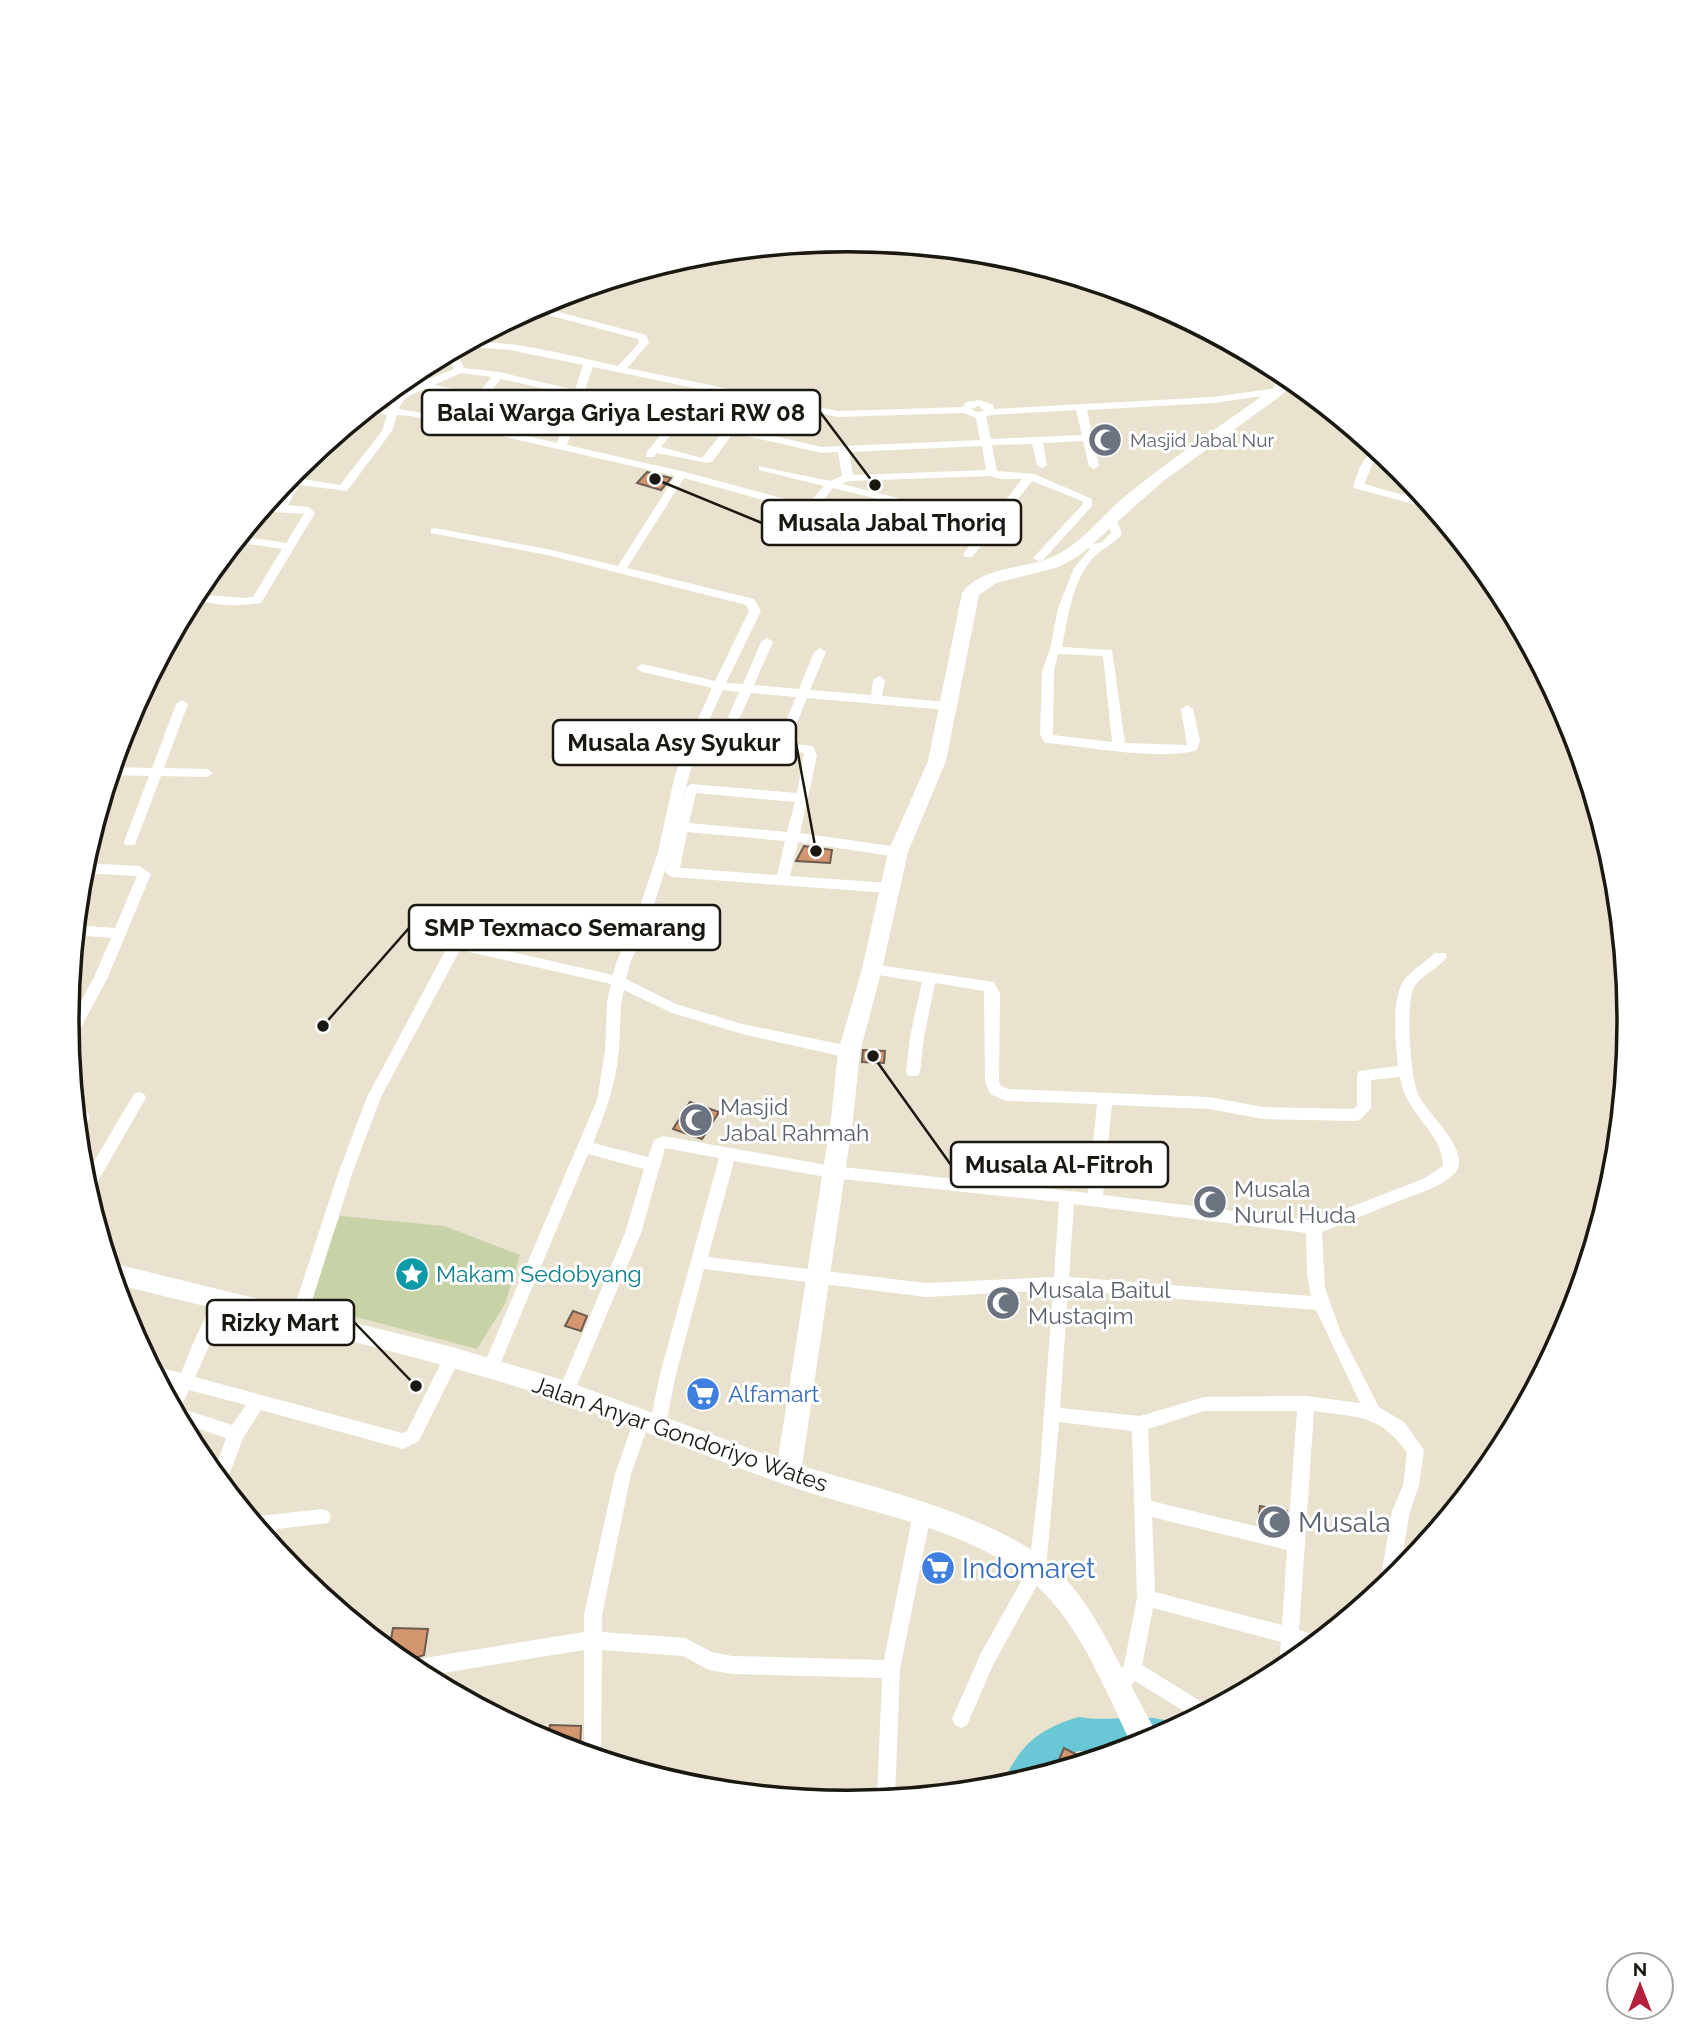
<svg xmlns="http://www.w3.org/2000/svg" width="1696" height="2042" font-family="Raleway,sans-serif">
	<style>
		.green { fill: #c7d3a7 }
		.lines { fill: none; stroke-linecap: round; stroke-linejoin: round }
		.river { fill: #6ac7d5; fill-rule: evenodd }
		.building { fill: #d3966f; stroke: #6d5c51; stroke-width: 2 }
		.street { fill: #fff; fill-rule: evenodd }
		.secondary { fill: #fff; fill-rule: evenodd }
		.labels { text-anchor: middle; stroke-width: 6; stroke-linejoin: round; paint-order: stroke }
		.far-worship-label { font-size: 19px; fill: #5b616d; stroke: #fff; text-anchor: start }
		.worship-label { font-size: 23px; fill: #5b616d; stroke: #fff; text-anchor: start }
		.culture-label { font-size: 23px; fill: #0d838f; stroke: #fff; text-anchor: start }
		.shop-label { font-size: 23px; fill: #366cbe; stroke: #fff; text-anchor: start }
		.street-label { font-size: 23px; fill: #1a1811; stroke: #fff }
		.near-worship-label { font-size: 28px; fill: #5b616d; stroke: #fff; text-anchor: start }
		.near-shop-label { font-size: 28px; fill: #366cbe; stroke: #fff; text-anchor: start }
		.rim { fill: none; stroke: #1a1811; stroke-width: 3.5 }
		.leader { fill: none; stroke: #1a1811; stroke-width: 2.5 }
		.callout-dot { fill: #1a1811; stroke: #fff; stroke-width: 2.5 }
		.callout { fill: #fff; stroke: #1a1811; stroke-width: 2.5 }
		.callout-label { font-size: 24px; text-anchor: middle; font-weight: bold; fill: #1a1811 }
	</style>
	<rect width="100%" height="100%" fill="#e8e2ce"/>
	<polygon class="green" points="340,1216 444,1226 520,1255 505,1304 477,1349 307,1304"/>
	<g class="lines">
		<path class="river" d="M1079,1717c31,6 66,-6 95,6l2,4 -29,16 -35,11 -33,-3 -10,3 -21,19 -42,13 -2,-5c16,-37 37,-53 75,-64z"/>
	</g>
	<g class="building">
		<polygon points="1115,433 1118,446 1113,446 1114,451 1099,452 1095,434"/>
		<polygon points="647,472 671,478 661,490 637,483"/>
		<polygon points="804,846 832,850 830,863 796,861"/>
		<polygon points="863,1050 885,1051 884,1063 862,1062"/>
		<polygon points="690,1102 719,1112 702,1139 673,1129"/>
		<polygon points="1198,1192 1222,1195 1223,1207 1197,1204"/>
		<polygon points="1015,1295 1017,1311 991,1312 989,1296"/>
		<polygon points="573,1311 587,1316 581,1331 565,1326"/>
		<polygon points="1260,1506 1287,1511 1286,1531 1258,1524"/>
		<polygon points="393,1628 428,1629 424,1655 403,1662 389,1650"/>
		<polygon points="550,1725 581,1726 580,1752 547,1742"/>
		<polygon points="1064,1748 1089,1761 1054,1771"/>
	</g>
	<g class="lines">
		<g class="street">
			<path d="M536,306l110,29 3,8 -22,25 211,43 125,-4 3,-5 14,-2 13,5 1,4 219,-12 65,-9 5,3 -5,3 -65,9 -126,7 12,56 -5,3 -5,-3 -6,-25 -40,2 4,22 -5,3 -5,-3 -5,-21 -40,1 5,26 37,3 58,25v7l-49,54 -4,1 -6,-3 50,-54 -1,-3 -50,-20 -60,76h-8v-4l58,-74h-22l-9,-3 -142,5 -7,3 56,14 1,2 -5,3 -61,-15 -16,20 86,19 1,2 -5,3 -103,-23 -112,-31 -57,90 127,31 7,12 -35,72 17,1 18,-42 6,-4 6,4 -19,43 45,4 15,-37 6,-4 6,4 -16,38 61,5 2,-15 6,-4 6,4 -3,16 64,6 6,4 -6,4 -139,-12 -12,30 -6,4 -6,-4 13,-31 -45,-4 -11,24 -6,4 -6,-4 11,-25 -16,-2c-21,44 -35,82 -45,129l7,-31 6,-4 106,9 7,-40 -66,-8 -6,-4 2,-3 79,8 4,10 -17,77 98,14 6,5 -6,5 -100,-15 -8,34 99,7 7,5 -7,5 -217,-16 -7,-5 4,-15 -21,67 -18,39 -4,16 50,25 66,20 107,22 5,2 2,4 -2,4 -5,2 -107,-24 -70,-21 -48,-23c-5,19 -3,39 -5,59 -3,34 -13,63 -26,94l55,14 6,-17 9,-4 169,30 256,27 9,-89 -90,-3 -17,-7 -5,-13 -1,-90 -49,-8 -11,54 -4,35 -2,4h-10l-2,-4 4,-35 12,-55 -50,-8 -7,-5 2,-4 5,-1 122,18 6,12 -1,87 2,5 7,3 201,8 54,10 90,2 4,-3v-31l2,-4 39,-5c-2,-23 -8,-68 7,-87 8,-10 20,-17 30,-26h10l2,4c-9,13 -28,18 -34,33 -7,19 -3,88 6,106 7,16 56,58 35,78 -13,13 -35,19 -53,26 -26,11 -53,21 -79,32l3,56 16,45 38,74 25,15 20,28 -5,36 -9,25 -11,64 -16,13 -3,-5 12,-72 11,-25 4,-34c-30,-39 -48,-34 -93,-41l-15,219 24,8 -15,12 -10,-3v11l-17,13 -2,-5 2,-24 -128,-34 -11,57 68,42 1,2 -16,9 -60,-37 -11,14 -6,3 -6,-3 -3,-6 15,-24 13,-67 -5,-167 -73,-9 -13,147 -53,96 -26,60 -6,3 -6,-3 -3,-6 29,-66 48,-86 10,-86 14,-191 -127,7 -222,-28 -29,109 -9,47 -2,5 -6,3 -6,-3 -2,-5 9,-47 60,-220 -54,-10 -24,85 -67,159 -2,5 -6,2 -6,-2 -2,-5 67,-159 19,-64 -56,-15 -92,220 -6,2 -6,-2 -2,-5 115,-269 8,-49 2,-49 4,-18 -151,-34 -79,147 -28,74 -47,149 -2,5 -6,2 -6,-2 -2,-5 49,-149 28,-74 84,-157 5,-1 157,36 3,-12 18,-39 24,-72 16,-73 6,-19 -100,-14 -6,-4 6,-4 103,14 29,-64 -70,-16 -6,-4 6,-4 73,17 34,-70 -3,-6 -199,-50 -116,-22v-4l4,-1 112,21 71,17 57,-90 -217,-50 -47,-10 -14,-1 -5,16 -45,60 -48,-6 -11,20 21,2 6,6 -54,90c-16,3 -56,5 -67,-8l15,-21 4,3 -10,14 3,4 37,3 10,-1 29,-48 -47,-7 5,-6 46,7 18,-29 -43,-3 5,-6h12l11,-21 -5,-1 4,-6 5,1 23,-27 23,-18 2,2 -1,2 -37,42 37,6 42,-54 5,-16 -25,-2 7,-5 20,1c6,-23 45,-31 65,-40l-6,-16 7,-4 9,19 35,4 76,18 8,-25 -73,-15 -49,-4c26,-14 125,14 157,20l21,-23 -1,-4 -109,-29zM593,367l135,28 -20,25 -124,-28zM461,373l31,4 -15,17 -43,-9zM501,379l72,16 -7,21 -81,-18zM425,389l48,11 -17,19 -57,-10c4,-13 14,-15 26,-20zM737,396l101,21 126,-4 12,5 4,22 -158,7 -105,-24zM583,397l90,22 -27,34v4h8l3,-4 50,10 6,-2 20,-28 89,20 16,-1 4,24 -12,5 -71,-15v4l65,16 -17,19 -122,-33 -118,-27 7,-21 50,12 5,-3 -53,-14zM481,403l83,19 -7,21 -92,-22zM979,406l5,5 -7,1 -6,-3zM1076,410l6,25 -91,4 -5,-22 5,-2zM682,421l42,9 -22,28 -41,-11zM982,446l4,24 -133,5 -4,-23zM696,793l99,9 -8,30 -98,-9zM687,832l98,9 -8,34 -97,-7zM1400,1077c6,39 43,55 43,89l-20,13 -109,42 -211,-26 9,-90 97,4 54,10 93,2 5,-2 10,-11v-28zM734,1161l98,17 227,24 -5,75 -128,6 -218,-26zM1074,1204l232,29 1,40 4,23 -242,-19zM1068,1290l248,20 44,93 -54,-7 -102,1 -64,19 -80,-8zM1204,1411h93l-9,123 -137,-33 -3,-72zM1152,1517l135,33 -5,75 -127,-33z"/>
			<polygon points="1373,447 1380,452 1377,457 1392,461 1401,469 1373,463 1364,484 1429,502 1435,510 1354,488 1353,486 1360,467"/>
			<path d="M1111,514l5,3 6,17c-9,11 -20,14 -29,24 -21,23 -25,59 -31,89l50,3 13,93 62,2 -6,-36 6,-4 6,4 7,31 -3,10c-33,11 -111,-3 -149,-7l-4,-1 -4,-8 2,-63 8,-22 8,-41 16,-40 16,-19 -5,-3 2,-2 14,-1 10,-10 -5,-16zM1058,654l45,2 9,86 -59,-7 1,-64z"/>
			<polygon points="182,700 188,704 164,768 207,769 213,773 207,777 161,776 136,842 135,845 125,845 124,842 149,776 111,775 112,767 152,768 176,704"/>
			<polygon points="83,863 139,866 151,874 108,977 73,1043 69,1044 67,1027 94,977 111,938 75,935 76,925 115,928 137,876 82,873"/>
			<polygon points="139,1092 144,1094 146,1098 91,1193 88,1195 83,1180 134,1094"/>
			<polygon points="75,1106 88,1113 90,1117 82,1133 78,1135"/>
			<path d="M225,1295l6,2 2,5 -17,29 -21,46 207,56 5,-2 39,-78 6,-2 6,2 2,5 -41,83 -16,8 -142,-39 -18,28 -14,37 -6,2 -6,-2 -2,-6 11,-31 -45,-15 -13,-25 7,-12 -16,-5 -8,-14 4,-1 26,7c8,-18 26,-71 44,-78zM189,1390l57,15 -14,20 -52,-17z"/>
			<polygon points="642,1412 648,1415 650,1420 631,1474 602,1615 602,1632 685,1638 712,1652 732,1656 884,1660 913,1514 916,1508 922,1506 928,1508 931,1514 900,1669 895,1798 877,1799 882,1678 732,1674 709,1670 683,1656 602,1650 601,1759 584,1754 584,1650 424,1676 405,1664 412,1660 584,1632 584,1615 615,1474 634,1420 636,1415"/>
			<polygon points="322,1509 328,1511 331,1517 328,1523 277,1529 271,1544 249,1517"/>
		</g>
		<path class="secondary" d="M1283,373l10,7 -10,14 -121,88 -82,73 -21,12 -63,16 -17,12 -33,166 -38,91 -26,117 -22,83 -7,67 -51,347c74,22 182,47 242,93 39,30 60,75 82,117 10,20 22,40 32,61l-25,10c-29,-58 -55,-131 -108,-171 -68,-52 -160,-63 -239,-91 -74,-26 -145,-56 -219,-82 -147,-50 -302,-81 -452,-119l-6,-20 3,-1 340,84 114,34 212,78 53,-340 7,-67 24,-83 26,-117 40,-91 34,-168c22,-30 68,-22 98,-40 27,-15 45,-41 69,-60 46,-37 96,-70 144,-105z"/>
	</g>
	<defs>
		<g id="mosque-disc" transform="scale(1.75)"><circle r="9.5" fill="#6b7280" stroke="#fff"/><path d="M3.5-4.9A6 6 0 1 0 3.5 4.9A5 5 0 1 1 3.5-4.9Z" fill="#fff"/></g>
		<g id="sight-disc" transform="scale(1.75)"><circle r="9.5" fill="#0f9aa8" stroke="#fff"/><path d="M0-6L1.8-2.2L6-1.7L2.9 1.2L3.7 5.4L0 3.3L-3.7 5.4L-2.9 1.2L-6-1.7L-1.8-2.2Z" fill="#fff"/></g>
		<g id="supermarket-disc" transform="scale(1.75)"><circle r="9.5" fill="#3f7fe0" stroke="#fff"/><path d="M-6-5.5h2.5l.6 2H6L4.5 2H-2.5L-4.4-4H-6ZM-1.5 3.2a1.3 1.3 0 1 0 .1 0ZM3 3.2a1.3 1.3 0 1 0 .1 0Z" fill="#fff"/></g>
	</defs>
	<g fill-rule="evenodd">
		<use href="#mosque-disc" x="1105" y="440"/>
		<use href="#mosque-disc" x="696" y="1120"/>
		<use href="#mosque-disc" x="1210" y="1202"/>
		<use href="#sight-disc" x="412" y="1274"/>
		<use href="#mosque-disc" x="1003" y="1303"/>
		<use href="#supermarket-disc" x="703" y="1394"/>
		<use href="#mosque-disc" x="1274" y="1522"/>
		<use href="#supermarket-disc" x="938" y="1568"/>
	</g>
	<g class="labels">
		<g class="far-worship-label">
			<text x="1130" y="447">Masjid Jabal Nur</text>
		</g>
		<g class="worship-label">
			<text x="720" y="1115">Masjid<tspan x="720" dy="26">Jabal Rahmah</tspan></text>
			<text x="1234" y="1197">Musala<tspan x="1234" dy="26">Nurul Huda</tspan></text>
			<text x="1028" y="1298">Musala Baitul<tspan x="1028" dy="26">Mustaqim</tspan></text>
		</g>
		<g class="culture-label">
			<text x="436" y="1282">Makam Sedobyang</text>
		</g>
		<g class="shop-label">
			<text x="728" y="1402">Alfamart</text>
		</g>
		<g class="street-label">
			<text transform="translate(680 1434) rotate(19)" y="8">Jalan Anyar Gondoriyo Wates</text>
		</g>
		<g class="near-worship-label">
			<text x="1298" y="1532">Musala</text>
		</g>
		<g class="near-shop-label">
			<text x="962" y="1578">Indomaret</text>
		</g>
	</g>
	<path d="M0 0H1696V2042H0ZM79 1021a769 769 0 1 1 1538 0a769 769 0 1 1-1538 0Z" fill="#fff" fill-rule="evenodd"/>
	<path class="rim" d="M79 1021a769 769 0 1 1 1538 0a769 769 0 1 1-1538 0Z"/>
	<path class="leader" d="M875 485L820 412M655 479L762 523M816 851L796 743M323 1026L409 928M873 1056L951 1165M416 1386L354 1322"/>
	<g class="callout-dot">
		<circle cx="875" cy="485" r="7"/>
		<circle cx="655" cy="479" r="7"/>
		<circle cx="816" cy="851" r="7"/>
		<circle cx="323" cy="1026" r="7"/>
		<circle cx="873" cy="1056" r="7"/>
		<circle cx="416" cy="1386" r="7"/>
	</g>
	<g class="callout">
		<rect x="422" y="390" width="398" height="45" rx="7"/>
		<rect x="762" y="500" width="259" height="45" rx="7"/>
		<rect x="553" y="720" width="243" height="45" rx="7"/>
		<rect x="409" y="905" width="311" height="45" rx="7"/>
		<rect x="951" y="1142" width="217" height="45" rx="7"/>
		<rect x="207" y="1300" width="147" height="45" rx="7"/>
	</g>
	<g class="callout-label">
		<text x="621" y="421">Balai Warga Griya Lestari RW 08</text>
		<text x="892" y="531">Musala Jabal Thoriq</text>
		<text x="674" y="751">Musala Asy Syukur</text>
		<text x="565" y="936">SMP Texmaco Semarang</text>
		<text x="1059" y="1173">Musala Al-Fitroh</text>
		<text x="280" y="1331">Rizky Mart</text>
	</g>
	<g transform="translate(1640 1986)"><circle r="33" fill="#ffffff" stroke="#a3a3a0" stroke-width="2"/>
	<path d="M0-5L12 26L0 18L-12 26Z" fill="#b3203c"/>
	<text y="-10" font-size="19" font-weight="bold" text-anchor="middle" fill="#1a1811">N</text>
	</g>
</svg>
